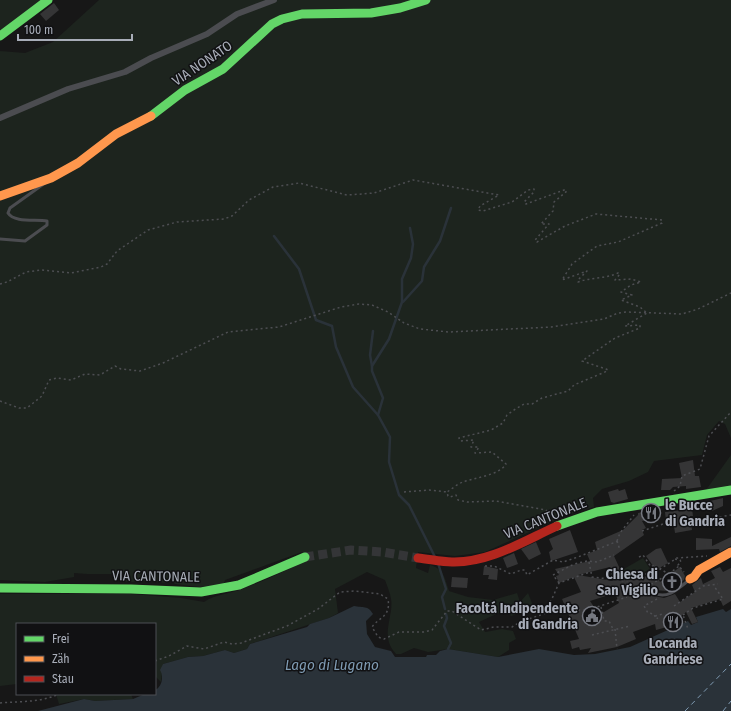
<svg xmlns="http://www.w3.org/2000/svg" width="731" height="711" font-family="'Fira Sans Condensed',sans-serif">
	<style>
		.green { fill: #1d241e }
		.water { fill: #2a3239 }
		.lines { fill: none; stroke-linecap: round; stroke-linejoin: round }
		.stream { stroke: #2a3239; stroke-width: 2.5 }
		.ferry { stroke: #7f9bb3; stroke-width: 1; stroke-dasharray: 5 4; stroke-linecap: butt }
		.building { fill: #353536; fill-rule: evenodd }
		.secondary-tunnel { stroke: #343537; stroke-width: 9; stroke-dasharray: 9 4.5; stroke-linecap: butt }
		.path { stroke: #4d4e52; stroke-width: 1.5; stroke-dasharray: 2 3; stroke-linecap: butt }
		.lane { stroke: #4b4c50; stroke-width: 3 }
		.street { stroke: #4b4c50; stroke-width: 6 }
		.fast { stroke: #63d668; stroke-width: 9 }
		.slow { stroke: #ff974d; stroke-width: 9 }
		.jam { stroke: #b3261e; stroke-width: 9 }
		.labels { text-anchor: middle; stroke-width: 3; stroke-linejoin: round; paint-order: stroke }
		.street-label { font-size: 14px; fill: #a8adb8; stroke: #111113 }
		.poi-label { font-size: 14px; font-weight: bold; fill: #a8adb8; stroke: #111113; text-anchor: end }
		.water-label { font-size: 15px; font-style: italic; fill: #7f9bb3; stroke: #111113 }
	</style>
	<rect width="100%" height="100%" fill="#171717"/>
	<g class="green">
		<polygon points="0,0 47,0 0,36"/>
		<path d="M99,0h632v438l-6,-14 -6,-3 -12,14 -5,20 -48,6 -6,11 -19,9 -27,8 -9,9 1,9 -27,8 -82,37 -30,4 -37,-4 -2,16 12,5 2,-8c14,4 15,14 19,26l19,6 25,3 24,-7 3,9 8,-9 6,15 -23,8 -6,-6 -26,12 6,10 17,-3 11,2 3,8 -7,4v7l-11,7 -50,-8 -20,3 -14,-4 -13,6h-5c-17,-18 -2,-37 -5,-55 -1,-7 -4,-13 -6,-19l-18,-8 -32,17 3,24 -9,5 -79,26 -3,5 -13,4 -9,-3 -22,6 -15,1 -25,7 -2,18 -6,-6v-52h-138v60l-17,2v-92h131l50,4 23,4c12,-8 25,-8 38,-13 22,-8 43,-18 64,-28l-4,-9 -77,28 -1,4 -24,3 -25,-3 -3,-3h-5l-2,2c-6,-1 -11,-2 -17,-2 -11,0 -26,5 -33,-7h-28l-13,-1v4l-29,5 -45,-2v-529l25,2 28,-11z"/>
		<polygon points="731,455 731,485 706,490"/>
		<polygon points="643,558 650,569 644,572 625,577 622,570"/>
		<polygon points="56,694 131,694 133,699 95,701 84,699 59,704"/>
	</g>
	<path class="water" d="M354,606c9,2 14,-1 19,8l-7,7 1,13 8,13 16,4 4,6h31l1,-2h9l4,-4 8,-2 50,8 41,-8 35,6 21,-1 35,-7 58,-26 3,4 7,-3 -2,-5 27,-8 3,3 5,-3v102h-693l46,-12 11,2 38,-2 12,-5h10v-4c7,-3 9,-14 5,-20l3,-6 25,-7 15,-1 22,-6 9,3 13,-4 3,-5 57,-17 3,-3 19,-6z"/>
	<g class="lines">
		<g class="stream">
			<polyline points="274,236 299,269 316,320 332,326 336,347 353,387 378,415 390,437 389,462 399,495 409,505 435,557"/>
			<polyline points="403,302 422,281 424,267 440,241 451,208"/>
			<polyline points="372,366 370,355 373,331"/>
			<polyline points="378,415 383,398 372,371 372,366 389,339 402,302 402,279 411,258 413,244 410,228"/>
			<polyline points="438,563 446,589 442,597 445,609"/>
			<polyline points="446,614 447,618 444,626 451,643 448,649"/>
		</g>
		<g class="ferry">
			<polyline points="685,711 731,664"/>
			<polyline points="723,711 731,701"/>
		</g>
	</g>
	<g class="building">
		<polygon points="54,3 59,10 46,21 40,14"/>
		<polygon points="693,460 695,476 699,476 701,487 686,489 686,486 673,487 670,490 661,490 662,479 682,478 679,463"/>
		<polygon points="618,489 619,491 625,489 628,499 614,503 611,502 608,492"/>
		<polygon points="723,498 723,506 712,511 710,501"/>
		<path d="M659,509l1,9 -18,3 4,7 -4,2 2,5 -30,21 11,24 23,-4 7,-3 5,9 20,-15 5,9 -1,4 -17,11 -12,-1 -3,3 2,3 10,2 11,-4 5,8 15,-10 -3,-7 9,-7 2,6 12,-6 -4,-7 9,-4 3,5 8,-4v33l-8,5 -3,-7 -29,9 7,14 -6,2 -6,-12 -9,7 1,5 -22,6 -1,-6 -22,8 3,7 -19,8 -29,6 3,-5 -11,2 -1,-3 -7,2 -2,-8 9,-2 -17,-40 19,-7 -7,-15 -15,6 -3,-7 3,-1 -4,-6 35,-8 -3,-7 10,-4 -2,-8 28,-12 15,-15v-2zM610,567l3,14 -35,-6zM615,593l4,10 -15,9 -8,-2 -6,-9z"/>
		<polygon points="692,509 693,516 690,516 692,530 675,533 673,519 666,520 665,512"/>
		<polygon points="570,530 578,552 551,561 549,552 553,549 549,539"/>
		<polygon points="731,537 731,546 720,552 719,549 696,550 696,538 712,539 712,546"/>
		<polygon points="536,542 541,554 529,560 521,549"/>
		<polygon points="661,548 668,563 656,570 646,556 656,549"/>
		<polygon points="514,553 518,564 507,568 503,558"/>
		<polygon points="484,566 498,569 497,580 488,579 489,575 483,575"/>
		<polygon points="452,577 468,578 467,588 451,587"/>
	</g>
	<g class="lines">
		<polyline class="secondary-tunnel" points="305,557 351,550 382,552 418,558"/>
		<g class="path">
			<path d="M0,284l7,-2 19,-10 15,-2 30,3 30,-6 6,-3 10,-13 31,-21 29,-8 47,-3 8,-3 17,-16 24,-13 26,-4 48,12 15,-1 12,-1 39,-13 86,15 -19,11 -2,4 5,1 29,-9 16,-12 6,-1v3l-10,10 2,2 38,-14 3,1 -13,11 -1,9 -12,13h8l-14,16 2,2 28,-16 31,-12 66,6v3l-44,19 -21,4 -25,18 -10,16 25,-9 -9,9v2c14,-5 27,-3 40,-9l2,1 -5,6 16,-1 10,3 -10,3 -10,7 11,3 -11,5 19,7 7,6"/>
			<polyline points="0,401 19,408 27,408 42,396 49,380 57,378 71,380 85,374 100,375 115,366 121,369 140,371 163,363 228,332 279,327 341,307 359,304 372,305 388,312 404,323 420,329 449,332 551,327 604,319 618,313 627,312 682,314 698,309 731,293"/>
			<polyline points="674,491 680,486 682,476 700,469 709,436 731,412"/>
			<polyline points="404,492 429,490 447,492"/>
			<path d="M554,519l-8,-9 -50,-9 -29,1 -9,-2 -2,-5 -6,2 -2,-1 -1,-4c5,-3 10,-8 16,-10 11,-4 37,-7 43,-18l-14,-12 -17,1 4,-6h-8l3,-7 -14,1 -1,-3 32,-8 12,-7 4,-8 7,-5 10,-6h8l10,-6 26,-7 6,-6 31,-13 3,-2 -2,-1 -24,-8 33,-23 25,-10v-3l-15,1 22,-13"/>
			<polyline points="642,531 681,518 708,519 731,515"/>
			<polyline points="617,541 620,533 634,515"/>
			<polyline points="617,541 620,550"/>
			<polyline points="639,557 643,555 651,567 656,564"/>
			<polyline points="675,559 680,560 681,562 678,565 684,572"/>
			<polyline points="589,562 592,577 626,581 660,569 677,558 707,556"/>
			<polyline points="485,566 494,566 511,574 521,570 525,570 527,575 553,560 563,562 578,557 618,541"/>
			<polyline points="653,571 652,569 657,565 656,564"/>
			<polyline points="669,574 679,566"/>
			<polyline points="559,583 553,575 574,564 587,561 597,562 614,555"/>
			<polyline points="638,592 650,592"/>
			<polyline points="638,592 669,574 660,569"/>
			<polyline points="657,599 644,606 648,613 654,614 656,619 658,618"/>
			<polyline points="674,606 703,586 718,584"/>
			<polyline points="601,607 604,621 609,621 613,629"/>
			<polyline points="546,612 543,612 551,601 559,583 590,572"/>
			<polyline points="683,615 693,608 723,599 714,586"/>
			<polyline points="655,616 663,614"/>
			<polyline points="665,616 670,615 677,617 683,615 688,629"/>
			<polyline points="615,629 617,649"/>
			<polyline points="592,635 630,626"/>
			<path d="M155,661l14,-5 18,-10 17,3 20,-7 8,2 9,-1 46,-17 31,-17 22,-17 15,-1 25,3 8,5c3,18 -9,18 -16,28l6,10 6,2 15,-7h25l8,-2 15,-19h5l29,19 13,-3h18l8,-5 35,-12h33l39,-13"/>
			<path d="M0,703c21,-2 39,0 59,-9"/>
		</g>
		<g class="lane">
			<path d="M0,239l25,2 22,-16v-4c-11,-2 -33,2 -39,-8l2,-5 35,-25"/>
			<path d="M655,593c12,7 24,-5 34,-13"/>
		</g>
		<polyline class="street" points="0,118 68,89 125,72 151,58 207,34 237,14 274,0"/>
		<g class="fast">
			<polyline points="0,36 48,0"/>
			<polyline points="151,116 185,90 223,69 272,24 282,19 302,14 371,13 400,8 426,0"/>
			<polyline points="557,526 597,512 731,490"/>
			<polyline points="0,588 131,589 201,592 239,585 305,557"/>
		</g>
		<g class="slow">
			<polyline points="0,196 51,178 78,163 116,134 151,116"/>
			<polyline points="690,579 694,577 699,570 731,552"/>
		</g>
		<path class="jam" d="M418,558c11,1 23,4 34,4 37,1 72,-21 105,-36"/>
	</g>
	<defs>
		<g id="restaurant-ring" transform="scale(1)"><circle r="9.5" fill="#111113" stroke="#757880" stroke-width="1.5"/><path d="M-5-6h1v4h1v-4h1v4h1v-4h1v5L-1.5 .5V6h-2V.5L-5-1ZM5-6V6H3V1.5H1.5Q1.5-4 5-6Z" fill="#757880"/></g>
		<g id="church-ring" transform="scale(1)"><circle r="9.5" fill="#111113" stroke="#757880" stroke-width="1.5"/><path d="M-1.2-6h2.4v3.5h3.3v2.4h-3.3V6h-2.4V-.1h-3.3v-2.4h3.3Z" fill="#757880"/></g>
		<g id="civic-ring" transform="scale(1)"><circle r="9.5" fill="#111113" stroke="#757880" stroke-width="1.5"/><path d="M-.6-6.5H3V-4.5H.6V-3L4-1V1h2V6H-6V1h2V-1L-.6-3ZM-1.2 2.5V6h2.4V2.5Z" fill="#757880"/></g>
	</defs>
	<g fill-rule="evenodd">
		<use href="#restaurant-ring" x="651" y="513"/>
		<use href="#church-ring" x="672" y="582"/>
		<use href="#civic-ring" x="592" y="616"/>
		<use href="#restaurant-ring" x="673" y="622"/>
	</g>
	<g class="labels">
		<g class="street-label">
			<text transform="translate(202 63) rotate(-34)" y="5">VIA NONATO</text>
			<text transform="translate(545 518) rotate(-22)" y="5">VIA CANTONALE</text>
			<text transform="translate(156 576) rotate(1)" y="5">VIA CANTONALE</text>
		</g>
		<g class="poi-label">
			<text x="665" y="510" text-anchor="start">le Bucce<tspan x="665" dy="16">di Gandria</tspan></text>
			<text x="658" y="579">Chiesa di<tspan x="658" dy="16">San Vigilio</tspan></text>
			<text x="578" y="613">Facoltá Indipendente<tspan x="578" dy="16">di Gandria</tspan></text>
			<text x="673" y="648" text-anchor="middle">Locanda<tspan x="673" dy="16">Gandriese</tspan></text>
		</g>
		<g class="water-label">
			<text x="332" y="670">Lago di Lugano</text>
		</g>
	</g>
	<rect x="16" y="623" width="140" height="72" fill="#111113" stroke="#4d4f55"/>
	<rect x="24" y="636" width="20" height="6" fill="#63d668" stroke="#4d4f55"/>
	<text x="52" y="643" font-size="12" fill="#a8adb8">Frei</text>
	<rect x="24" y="656" width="20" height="6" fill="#ff974d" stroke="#4d4f55"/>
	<text x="52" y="663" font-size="12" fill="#a8adb8">Zäh</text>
	<rect x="24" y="676" width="20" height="6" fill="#b3261e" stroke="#4d4f55"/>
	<text x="52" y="683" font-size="12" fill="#a8adb8">Stau</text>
	<path d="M18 34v6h114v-6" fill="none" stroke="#a8adb8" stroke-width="2"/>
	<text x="24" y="34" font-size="12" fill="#a8adb8" stroke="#111113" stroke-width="3" paint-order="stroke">100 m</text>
</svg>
